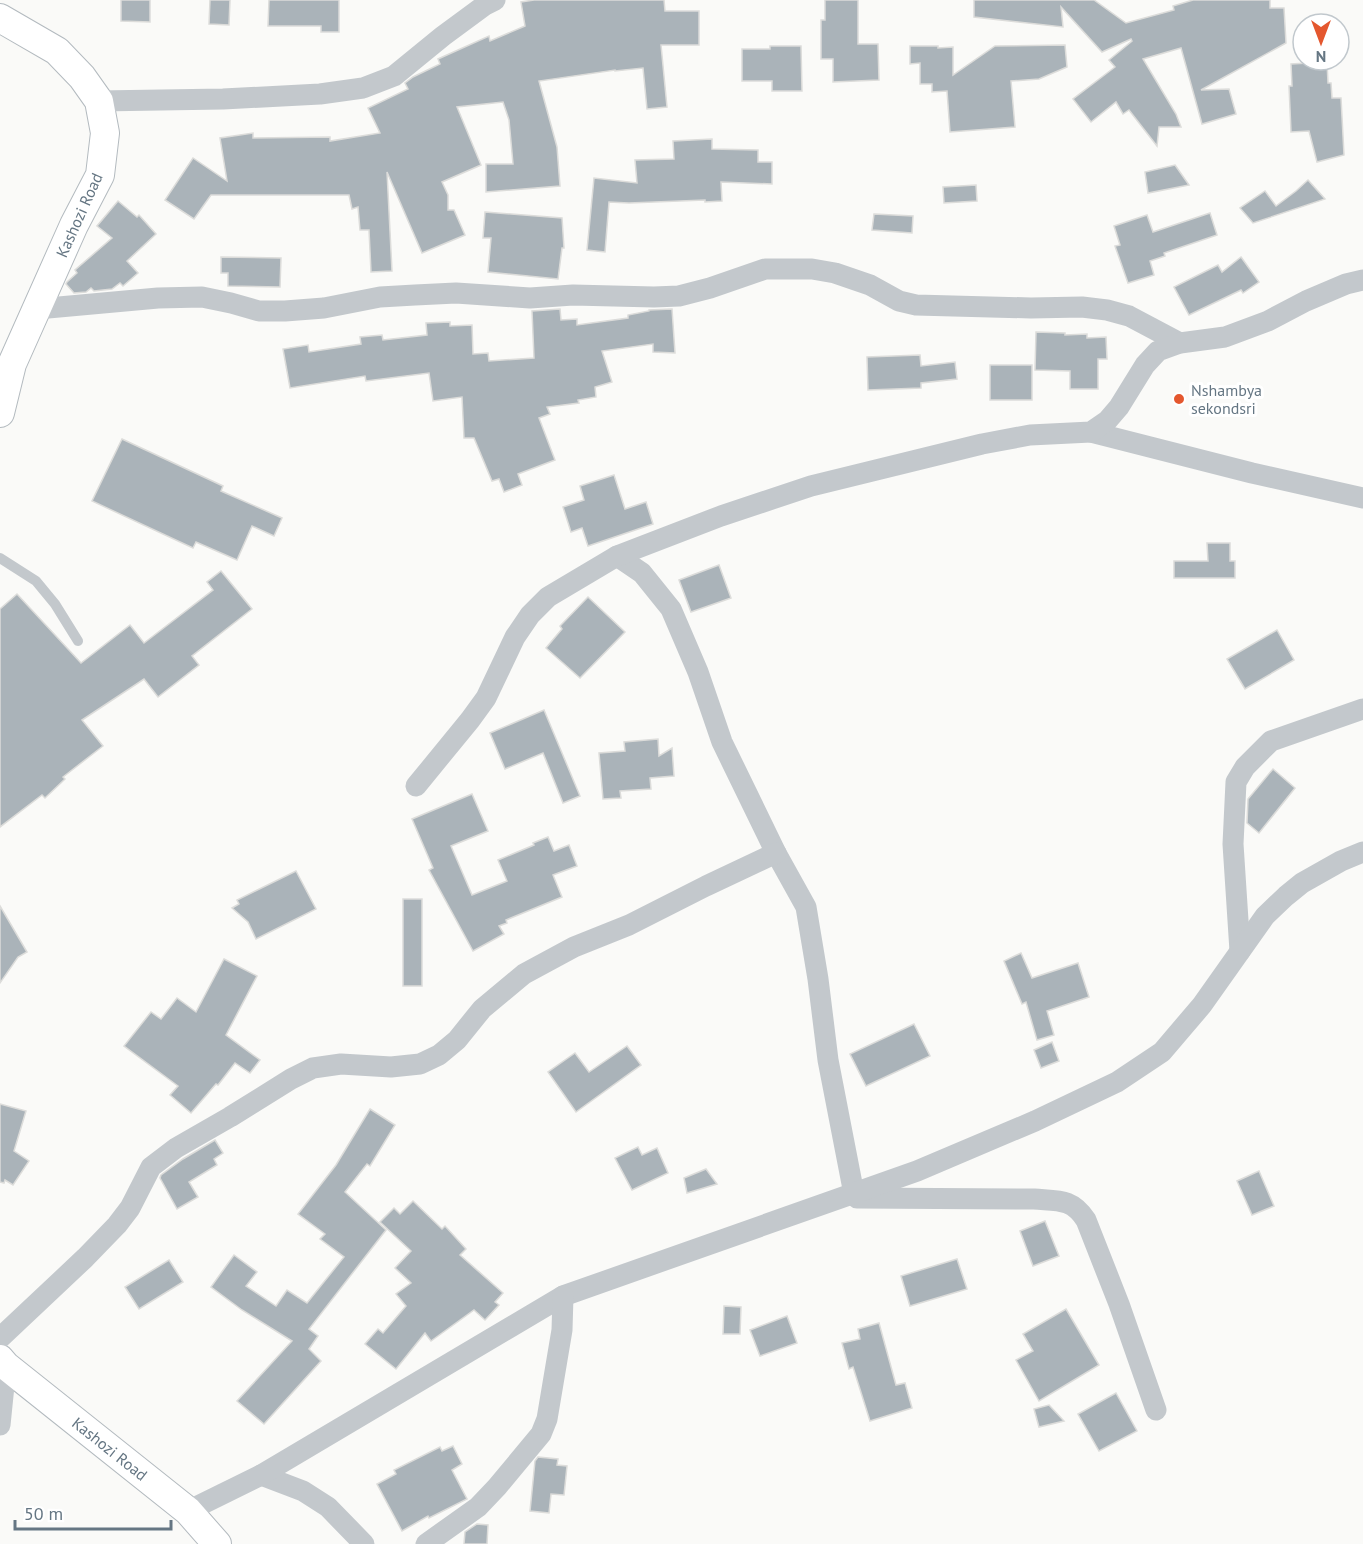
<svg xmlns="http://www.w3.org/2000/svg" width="1363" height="1544" font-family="'PT Sans',sans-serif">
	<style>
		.building { fill: #aab3b9; stroke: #dcdcda; stroke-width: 1.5 }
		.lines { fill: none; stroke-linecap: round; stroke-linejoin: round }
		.secondary-casing { stroke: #b3babf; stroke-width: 30 }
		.service { stroke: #c3c8cc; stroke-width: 10 }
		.minor { stroke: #c3c8cc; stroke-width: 21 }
		.secondary { stroke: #fff; stroke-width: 28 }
		.poi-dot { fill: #e4572e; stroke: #fff; stroke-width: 2 }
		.labels { text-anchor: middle; stroke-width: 6; stroke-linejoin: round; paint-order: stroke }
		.street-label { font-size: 16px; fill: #657683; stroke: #fff }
		.poi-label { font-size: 16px; fill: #657683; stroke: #fff; text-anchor: start }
	</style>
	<rect width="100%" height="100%" fill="#fafaf8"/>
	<g class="building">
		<polygon points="121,0 150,0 150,22 121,21"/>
		<polygon points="210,0 230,0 229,25 209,24"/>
		<polygon points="269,0 339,0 339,32 321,32 321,26 268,26"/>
		<polygon points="534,0 664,0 665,11 699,11 699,45 661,45 667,107 647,109 643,68 615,71 615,70 539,81 557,147 560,186 486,192 486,164 513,164 509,120 503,102 457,107 481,165 442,182 448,195 448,210 454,210 465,235 422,253 387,172 392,271 371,272 369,230 360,230 358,207 352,209 349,195 211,195 194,219 165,200 193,158 227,181 220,138 253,133 253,138 330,137 330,141 380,133 368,108 408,89 405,83 413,77 440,64 438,59 489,36 490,41 525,26 521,2"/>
		<polygon points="825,0 858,0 858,44 878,44 879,80 833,82 833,59 821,59 821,20 825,20"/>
		<polygon points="974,0 1094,0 1126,23 1174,10 1173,6 1193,0 1270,0 1270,8 1284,8 1286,43 1201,90 1229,89 1236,114 1202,124 1181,48 1143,59 1176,114 1181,127 1159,127 1157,146 1129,110 1123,114 1116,102 1091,122 1073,99 1115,67 1109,60 1132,41 1131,39 1102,52 1061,7 1063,27 974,17"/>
		<polygon points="1065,45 1067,67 1039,79 1011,81 1015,127 950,132 947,91 932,92 932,84 920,84 920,63 910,64 910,46 938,46 938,48 953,47 953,75 995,46"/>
		<polygon points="770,46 801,46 802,91 772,91 772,81 742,81 742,49 770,49"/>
		<polygon points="1327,62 1328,83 1331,83 1332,98 1341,98 1344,155 1317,162 1309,131 1291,132 1289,86 1292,86 1291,64"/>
		<polygon points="712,139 712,149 758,150 758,162 772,162 772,184 721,182 722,201 705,202 705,200 629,203 609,202 605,252 587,250 594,178 637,183 635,160 674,159 673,141"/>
		<polygon points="1175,165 1189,185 1148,193 1145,172"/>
		<polygon points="1308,180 1325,199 1253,223 1240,208 1265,191 1276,206 1296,191"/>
		<polygon points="976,185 977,201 944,203 943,187"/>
		<polygon points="118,201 137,217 139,215 156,234 127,261 138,273 123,286 120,283 112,289 94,291 91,288 86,292 74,293 66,284 67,282 77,273 75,270 112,238 97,226"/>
		<polygon points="485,212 562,218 564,248 562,248 558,279 488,272 491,238 483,238"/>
		<polygon points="1210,213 1217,235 1164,253 1165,256 1150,261 1154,275 1128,283 1115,246 1120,245 1114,226 1147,215 1153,232"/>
		<polygon points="874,214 913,216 912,233 872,230"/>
		<polygon points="221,257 281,258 280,287 228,286 228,273 221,273"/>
		<polygon points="1241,257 1259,282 1243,293 1241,290 1189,315 1174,287 1218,265 1222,272"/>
		<polygon points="560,309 561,320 577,319 577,325 628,318 628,315 649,311 649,310 672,309 675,353 653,352 653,344 602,351 612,382 595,387 596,397 578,400 579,403 547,407 550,414 539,418 555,460 518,474 522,485 504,492 499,479 492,481 474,438 464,438 462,397 433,401 429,373 366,381 365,376 290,388 283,349 308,345 309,352 361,344 360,337 382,335 383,340 427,335 426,323 450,322 450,326 472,325 473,354 488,353 489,361 534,358 532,311"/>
		<polygon points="1036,332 1065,333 1065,335 1087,334 1087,338 1106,337 1107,359 1098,359 1098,389 1070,389 1070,371 1035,370"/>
		<polygon points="920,355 921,366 955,362 957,379 921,383 921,388 868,390 867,357"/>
		<rect x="990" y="365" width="42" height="35"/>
		<polygon points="122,439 223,486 221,491 282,518 274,536 252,526 237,560 196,542 193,548 92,501"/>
		<polygon points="614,475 625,509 646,502 653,524 588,546 582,528 571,532 563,507 584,500 580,486"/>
		<polygon points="1207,543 1230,543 1230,561 1235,561 1235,578 1174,578 1174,561 1208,561"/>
		<polygon points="719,565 731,598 691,612 679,580"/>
		<polygon points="221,571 252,609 192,656 199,665 158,697 144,679 82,720 103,746 63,777 65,779 45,798 42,795 0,827 0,609 17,594 81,663 130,625 144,643 213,590 207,582"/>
		<polygon points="588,597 625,632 580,678 546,648 562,629 560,626"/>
		<polygon points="1277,630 1294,660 1245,689 1227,659"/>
		<polygon points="544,710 580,796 563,803 543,753 505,769 490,733"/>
		<polygon points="658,739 659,756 672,748 674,776 650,778 651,789 620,791 621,798 603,799 599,753 625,751 624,742"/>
		<polygon points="1273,769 1295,788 1259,833 1247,823 1248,799"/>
		<polygon points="472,794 488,831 451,846 472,895 507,881 498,860 534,845 533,843 548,837 554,851 569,845 577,866 553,875 562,897 506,920 507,923 499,926 504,934 473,951 429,870 433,868 412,819"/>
		<polygon points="296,871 316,909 256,939 248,922 232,908 239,904 237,900"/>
		<rect x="403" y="899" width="19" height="87"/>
		<polygon points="0,906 27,952 18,957 0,983"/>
		<polygon points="1021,953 1032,978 1078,963 1089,997 1047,1011 1054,1035 1037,1040 1026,1002 1022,1004 1004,961"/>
		<polygon points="224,959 257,976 226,1035 260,1060 250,1073 235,1063 218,1085 216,1084 191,1113 170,1095 178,1086 124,1046 151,1012 161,1019 177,998 196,1012"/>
		<polygon points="914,1024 930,1056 866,1086 850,1054"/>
		<polygon points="1052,1042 1059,1061 1041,1068 1034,1050"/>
		<polygon points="627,1046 641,1065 576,1112 548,1072 575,1053 589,1072"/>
		<polygon points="0,1104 26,1111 14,1151 29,1161 13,1185 5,1180 4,1183 0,1182"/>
		<polygon points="370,1109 395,1125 370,1166 367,1164 345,1192 386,1230 309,1329 318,1336 309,1349 321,1361 264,1424 237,1401 292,1341 242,1310 211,1287 234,1255 257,1272 246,1286 276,1306 287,1290 307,1303 344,1257 320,1239 325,1234 298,1214 336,1165"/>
		<polygon points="215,1140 223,1153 214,1159 217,1165 189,1182 198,1197 177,1209 160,1178 161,1175 183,1159"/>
		<polygon points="638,1147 642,1155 657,1148 668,1173 632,1190 615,1158"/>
		<polygon points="706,1169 717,1184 687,1193 684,1178"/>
		<polygon points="1259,1171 1274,1206 1252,1215 1237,1181"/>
		<polygon points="413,1201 442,1229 445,1226 466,1249 460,1255 503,1293 495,1302 499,1305 485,1320 474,1310 431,1341 425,1333 396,1369 365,1344 378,1329 383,1333 406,1306 396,1294 411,1283 395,1268 411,1251 380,1222 394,1208 400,1214"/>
		<polygon points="1045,1221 1059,1256 1033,1266 1020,1231"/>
		<polygon points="957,1259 967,1289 910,1306 901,1276"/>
		<polygon points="169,1260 183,1282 139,1309 125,1287"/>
		<polygon points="724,1306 741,1307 740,1334 723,1334"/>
		<polygon points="1066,1309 1099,1365 1039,1401 1016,1360 1033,1351 1023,1334"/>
		<polygon points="787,1316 797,1343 760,1356 750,1330"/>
		<polygon points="879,1323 896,1385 905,1383 912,1408 870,1421 853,1367 849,1369 842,1343 860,1339 858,1329"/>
		<polygon points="1116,1393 1137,1431 1099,1451 1078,1414"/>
		<polygon points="1049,1405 1064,1421 1039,1427 1034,1409"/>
		<polygon points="453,1446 462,1464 452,1470 467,1499 429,1518 428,1516 402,1531 377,1484 396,1474 394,1470 440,1447 442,1451"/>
		<polygon points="538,1457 558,1459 557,1465 567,1466 564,1495 551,1494 549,1513 530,1511 535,1461"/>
		<polygon points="477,1524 488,1525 487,1544 464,1544 465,1532"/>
	</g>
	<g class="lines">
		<g class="secondary-casing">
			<g id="secondary">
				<polyline points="0,18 57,51 82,77 99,101 105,133 100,175 74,225 12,364 0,413"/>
				<path id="s1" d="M0,1359l6,7 182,145 29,33"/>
			</g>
		</g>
		<polyline class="service" points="0,558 36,581 55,604 78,641"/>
		<g class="minor">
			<polyline points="99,101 223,99 320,94 363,88 394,76 443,36 485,5 495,0"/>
			<polyline points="37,309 158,298 202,297 231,303 259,311 285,311 324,308 380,297 415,295 456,293 530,298 573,295 654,297 679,296 710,288 765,269 812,269 835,273 870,285 899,301 916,305 1031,308 1082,307 1107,310 1129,316 1180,343"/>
			<polyline points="1091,432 1252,473 1363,498"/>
			<polyline points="617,556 642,573 671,609 698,672 722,742 776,853 806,907 818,979 828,1060 854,1194"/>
			<polyline points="416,786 470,720 486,698 515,637 530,615 548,597 617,556 721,516 811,486 982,444 1030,435 1091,432 1107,421 1119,407 1145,365 1158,351 1180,343 1225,337 1268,321 1306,301 1346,284 1363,280"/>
			<polyline points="1240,951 1233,844 1236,782 1245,767 1271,741 1363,709"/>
			<path d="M857,1198l177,1c24,2 38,-1 52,21l33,84 37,106"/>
			<polyline points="0,1338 85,1258 117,1225 130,1208 151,1167 176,1148 230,1117 291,1079 313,1068 341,1064 391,1067 420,1064 439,1055 457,1040 482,1009 524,974 574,947 629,925 706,886 776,853"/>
			<polyline points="0,1425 6,1366"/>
			<polyline points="261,1475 303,1491 328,1507 364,1544"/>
			<polyline points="188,1511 261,1475 563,1296 917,1171 1035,1121 1117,1082 1162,1052 1202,1005 1265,916 1286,896 1302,883 1341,861 1363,852"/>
			<polyline points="426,1544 478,1507 497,1487 541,1434 547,1419 562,1330 563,1296"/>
		</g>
		<use href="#secondary" class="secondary"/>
	</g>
	<circle class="poi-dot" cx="1179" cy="399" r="6"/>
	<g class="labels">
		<g class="street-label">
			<text transform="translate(79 215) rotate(-66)" y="6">Kashozi Road</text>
			<text dy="6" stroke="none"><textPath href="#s1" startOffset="142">Kashozi Road</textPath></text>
		</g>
		<g class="poi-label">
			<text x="1191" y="396">Nshambya<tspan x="1191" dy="18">sekondsri</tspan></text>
		</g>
	</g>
	<g transform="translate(1321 42) rotate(180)"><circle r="28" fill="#ffffff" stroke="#c1c8cd" stroke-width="1.5"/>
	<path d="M0-4.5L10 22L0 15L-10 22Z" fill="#e4572e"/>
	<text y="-9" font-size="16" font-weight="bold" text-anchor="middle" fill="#657683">N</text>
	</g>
	<path d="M15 1520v9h156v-9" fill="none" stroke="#657683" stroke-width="3"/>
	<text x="24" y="1520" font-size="18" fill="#657683" stroke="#ffffff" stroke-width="4.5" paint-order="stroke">50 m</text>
</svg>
